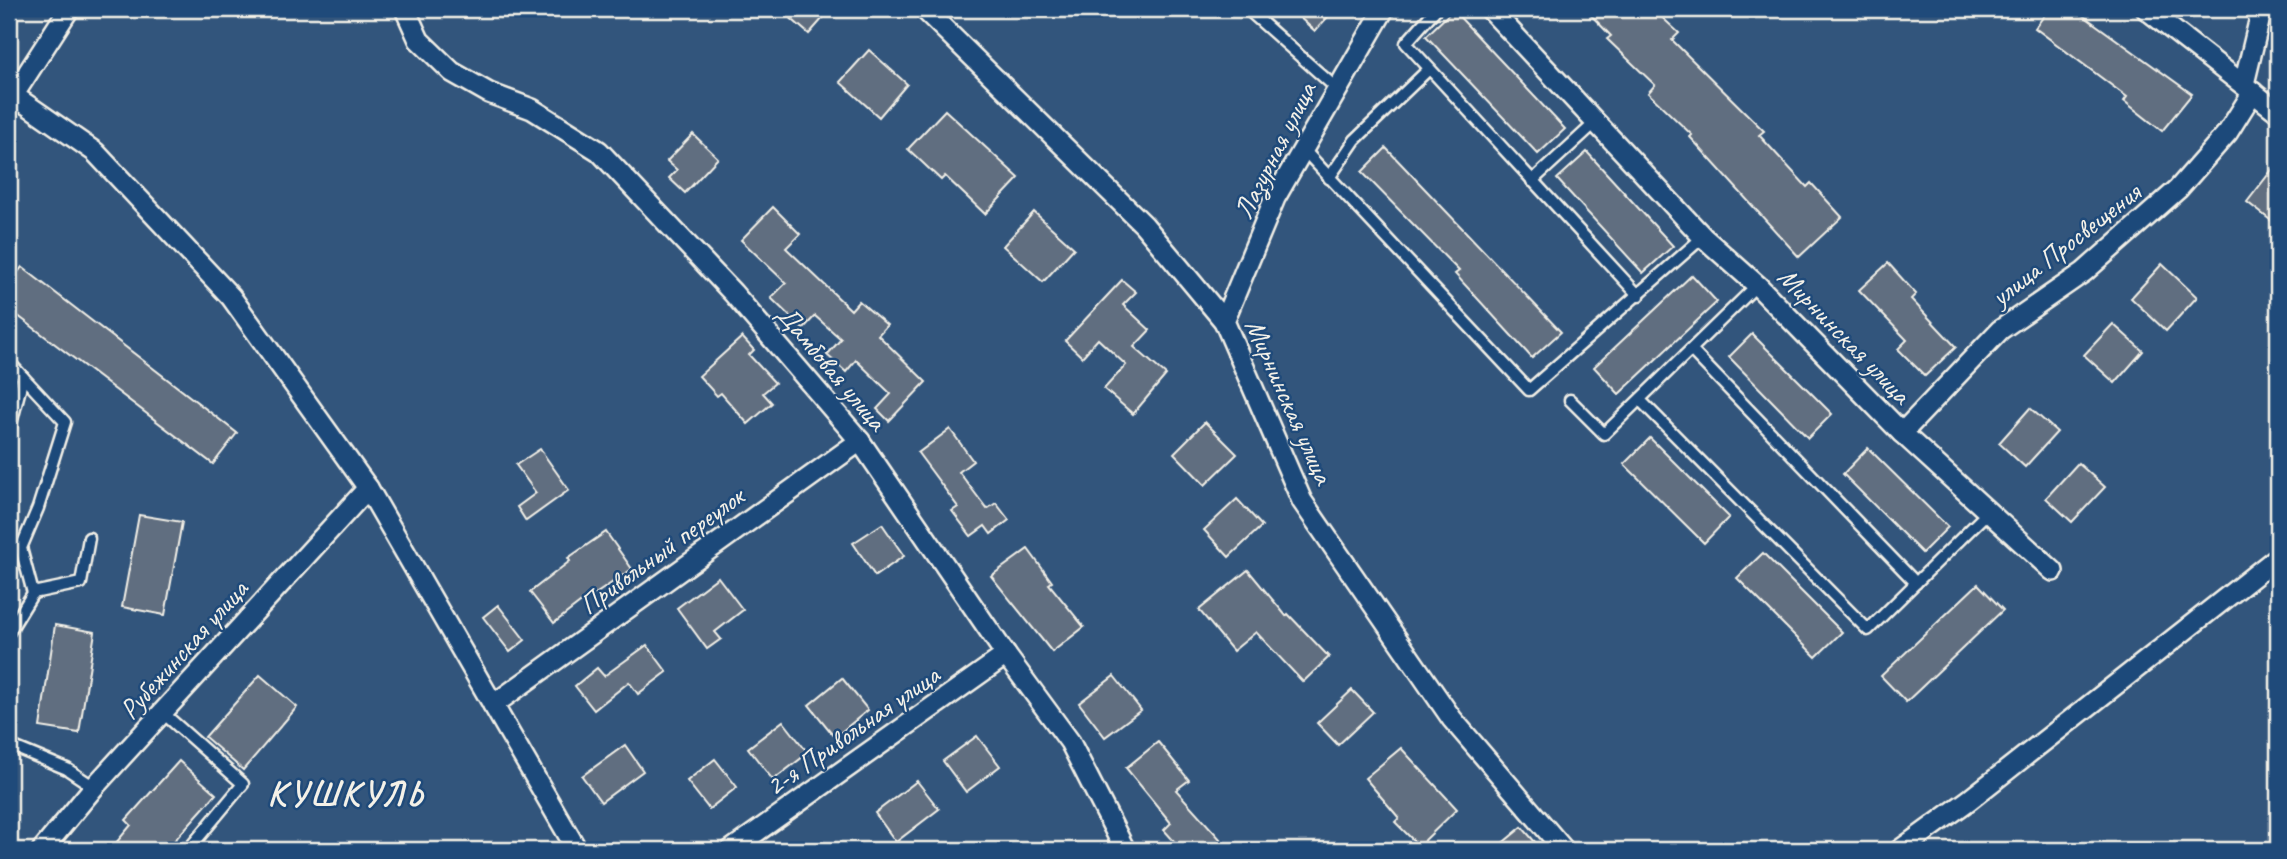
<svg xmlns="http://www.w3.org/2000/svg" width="2287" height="859" font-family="Caveat,sans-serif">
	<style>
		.building { fill: #606e80; stroke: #f4f1e8; stroke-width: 2 }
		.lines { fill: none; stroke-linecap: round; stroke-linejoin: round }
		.service-casing { stroke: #f4f1e8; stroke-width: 15 }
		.minor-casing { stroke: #f4f1e8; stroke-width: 24 }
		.service { stroke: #1f4a7a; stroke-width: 10 }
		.minor { stroke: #1f4a7a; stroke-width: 19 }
		.labels { text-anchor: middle; stroke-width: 5; stroke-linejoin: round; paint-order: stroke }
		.street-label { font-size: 28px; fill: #f4f1e8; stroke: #1f4a7a }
		.district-label { font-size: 35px; font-weight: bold; letter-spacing: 2px; fill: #f4f1e8; stroke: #1f4a7a }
	</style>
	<rect width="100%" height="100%" fill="#32557c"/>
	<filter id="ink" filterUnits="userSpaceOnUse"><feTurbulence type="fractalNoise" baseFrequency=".0143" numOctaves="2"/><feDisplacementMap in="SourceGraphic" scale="14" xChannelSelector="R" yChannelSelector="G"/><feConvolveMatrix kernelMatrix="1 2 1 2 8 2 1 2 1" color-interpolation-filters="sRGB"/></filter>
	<g filter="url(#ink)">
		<g class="building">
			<polygon points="780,9 831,9 809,34"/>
			<polygon points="1290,9 1335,9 1315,31"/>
			<polygon points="1585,9 1653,9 1679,33 1672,40 1764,131 1759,135 1807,187 1811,183 1842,217 1799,257 1690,137 1692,135 1648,93 1655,85 1607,39 1611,36"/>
			<polygon points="2049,9 2074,9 2192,94 2162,131 2124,101 2127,97 2035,28"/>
			<polygon points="1453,10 1565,129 1538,154 1426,36"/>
			<polygon points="869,50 907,84 879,117 840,82"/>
			<polygon points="945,110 1019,178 985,214 945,176 941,180 908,149"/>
			<polygon points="693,134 718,158 685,193 669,178 677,170 667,161"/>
			<polygon points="1386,148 1561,332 1532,358 1455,274 1459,271 1362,172"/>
			<polygon points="1587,152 1673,246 1643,273 1557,179"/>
			<polygon points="2278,162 2278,226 2247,202"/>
			<polygon points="773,207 800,234 786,248 851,310 859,301 887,325 878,335 926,382 889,421 877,409 891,394 856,360 846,372 827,355 841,339 815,316 803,329 771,298 786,283 741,240"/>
			<polygon points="1034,212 1074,248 1043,282 1003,246"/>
			<polygon points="1888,263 1916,294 1911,299 1956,347 1925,376 1898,349 1907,340 1859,290"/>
			<polygon points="2162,264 2197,297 2166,331 2131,298"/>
			<polygon points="22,267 237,433 213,464 9,309 9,284"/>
			<polygon points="1692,275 1717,302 1619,394 1594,367"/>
			<polygon points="1122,280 1136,292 1123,305 1150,330 1134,347 1166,375 1133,414 1104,389 1126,365 1098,339 1082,357 1065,341"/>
			<polygon points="2113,324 2143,351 2115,383 2084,355"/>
			<polygon points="1752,334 1832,414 1808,438 1729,357"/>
			<polygon points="742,337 754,350 749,355 775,383 763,393 772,403 748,424 721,393 717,396 699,376"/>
			<polygon points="2030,408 2057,432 2025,467 1999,443"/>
			<polygon points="1205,422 1237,454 1205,485 1174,453"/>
			<polygon points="950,429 973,461 959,472 987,509 996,503 1009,520 991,534 985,526 971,536 952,511 958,507 918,453"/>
			<polygon points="1650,438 1729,517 1704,543 1624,464"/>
			<polygon points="1868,448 1948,527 1922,553 1843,474"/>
			<polygon points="540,449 569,490 526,521 517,507 536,493 516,465"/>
			<polygon points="2078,463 2105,487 2072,522 2046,498"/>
			<polygon points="1237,499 1262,526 1229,557 1204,530"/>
			<polygon points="139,515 182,522 165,615 122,607"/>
			<polygon points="882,524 904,556 875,576 853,543"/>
			<polygon points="606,532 632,569 594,595 593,593 554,623 530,592 570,561 568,558"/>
			<polygon points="1028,549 1052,582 1049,584 1084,627 1052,652 991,576"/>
			<polygon points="1763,553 1842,632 1816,657 1737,578"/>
			<polygon points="1248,570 1286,616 1288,614 1329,657 1303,682 1256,632 1233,651 1199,610"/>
			<polygon points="718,577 743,610 715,632 721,639 707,649 677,608"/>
			<polygon points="1978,584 2003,610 1906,702 1881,676"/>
			<polygon points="498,605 525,640 510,652 483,617"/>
			<polygon points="55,625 95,632 79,733 40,727"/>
			<polygon points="647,645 667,672 638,694 629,682 594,710 575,686 597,668 604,676"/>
			<polygon points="260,675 297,707 243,770 205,737"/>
			<polygon points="1114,676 1141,710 1105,737 1079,703"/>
			<polygon points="842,678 868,710 835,737 809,705"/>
			<polygon points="1352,690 1373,712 1338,745 1317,723"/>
			<polygon points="783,721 808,753 773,780 748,748"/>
			<polygon points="977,736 1000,766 966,792 943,761"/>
			<polygon points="1158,742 1189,780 1176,790 1230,850 1182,850 1164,830 1171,823 1126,768"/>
			<polygon points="625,745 643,771 601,802 582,776"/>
			<polygon points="1401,748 1457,809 1419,846 1395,822 1399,818 1365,778"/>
			<polygon points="715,759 737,787 709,809 687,781"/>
			<polygon points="179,761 216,794 166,850 110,850 131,825 126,820"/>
			<polygon points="917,781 939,809 896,842 875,813"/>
			<polygon points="1522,827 1542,850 1494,850"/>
		</g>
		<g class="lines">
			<g class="service-casing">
				<g id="service">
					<polyline points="1247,9 1336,88"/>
					<polyline points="1436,9 1406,43 1639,296"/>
					<polyline points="1303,149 1529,390 1703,237"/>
					<polyline points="1329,178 1355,140 1429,69"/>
					<polyline points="1532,181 1596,122"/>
					<polyline points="1691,350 1916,583"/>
					<polyline points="9,362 23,377 9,432"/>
					<polyline points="1570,400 1604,434 1757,285"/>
					<polyline points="1640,400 1868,630 1988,512"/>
					<polyline points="33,593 81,583 89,538"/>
					<polyline points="9,632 33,593 21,548 38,508 65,422 23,377"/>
					<polyline points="162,712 243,784 188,850"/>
					<polyline points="9,745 67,769 94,787"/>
				</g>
			</g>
			<g class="minor-casing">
				<g id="minor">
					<polyline points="405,9 419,40 452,72 489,93 532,109 599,151 733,293 860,441 1006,655 1070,742 1125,850"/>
					<polyline points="924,9 1144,225 1224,321 1302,501 1452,719 1564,850"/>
					<polyline points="1490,9 1703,237 1757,285 1902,433 2053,571"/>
					<polyline points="2146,9 2278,112"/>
					<polyline points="2244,84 2262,9"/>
					<polyline points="13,95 95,152 231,297 368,488 577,850"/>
					<polyline points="9,102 69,9"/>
					<polyline points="1224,321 1275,198 1384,9"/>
					<polyline points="1902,433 2000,330 2084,272 2178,189 2228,132 2253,92"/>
					<polyline points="493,705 860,441"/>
					<polyline points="42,850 94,787 368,488"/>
					<polyline points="731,850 1006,655"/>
					<polyline points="1900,850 1969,800 2278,557"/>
				</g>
			</g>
			<use href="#service" class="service"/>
			<use href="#minor" class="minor"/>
		</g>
	</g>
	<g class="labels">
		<g class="street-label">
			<text transform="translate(1274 150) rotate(-63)" y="10">Лазурная улица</text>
			<text transform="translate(2065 244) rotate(-38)" y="10">улица Просвещения</text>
			<text transform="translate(1845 335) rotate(46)" y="10">Мирнинская улица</text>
			<text transform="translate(832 367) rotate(50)" y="10">Дамбовая улица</text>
			<text transform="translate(1290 401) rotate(66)" y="10">Мирнинская улица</text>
			<text transform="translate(661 550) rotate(-36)" y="10">Привольный переулок</text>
			<text transform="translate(183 649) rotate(-48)" y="10">Рубежинская улица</text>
			<text transform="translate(852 730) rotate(-35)" y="10">2-я Привольная улица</text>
		</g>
		<g class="district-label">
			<text x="346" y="805">КУШКУЛЬ</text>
		</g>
	</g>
	<rect width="2287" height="859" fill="none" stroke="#1f4a7a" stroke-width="35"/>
	<rect x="18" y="18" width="2252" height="824" fill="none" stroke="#f4f1e8" stroke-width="2.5" filter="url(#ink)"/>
</svg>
